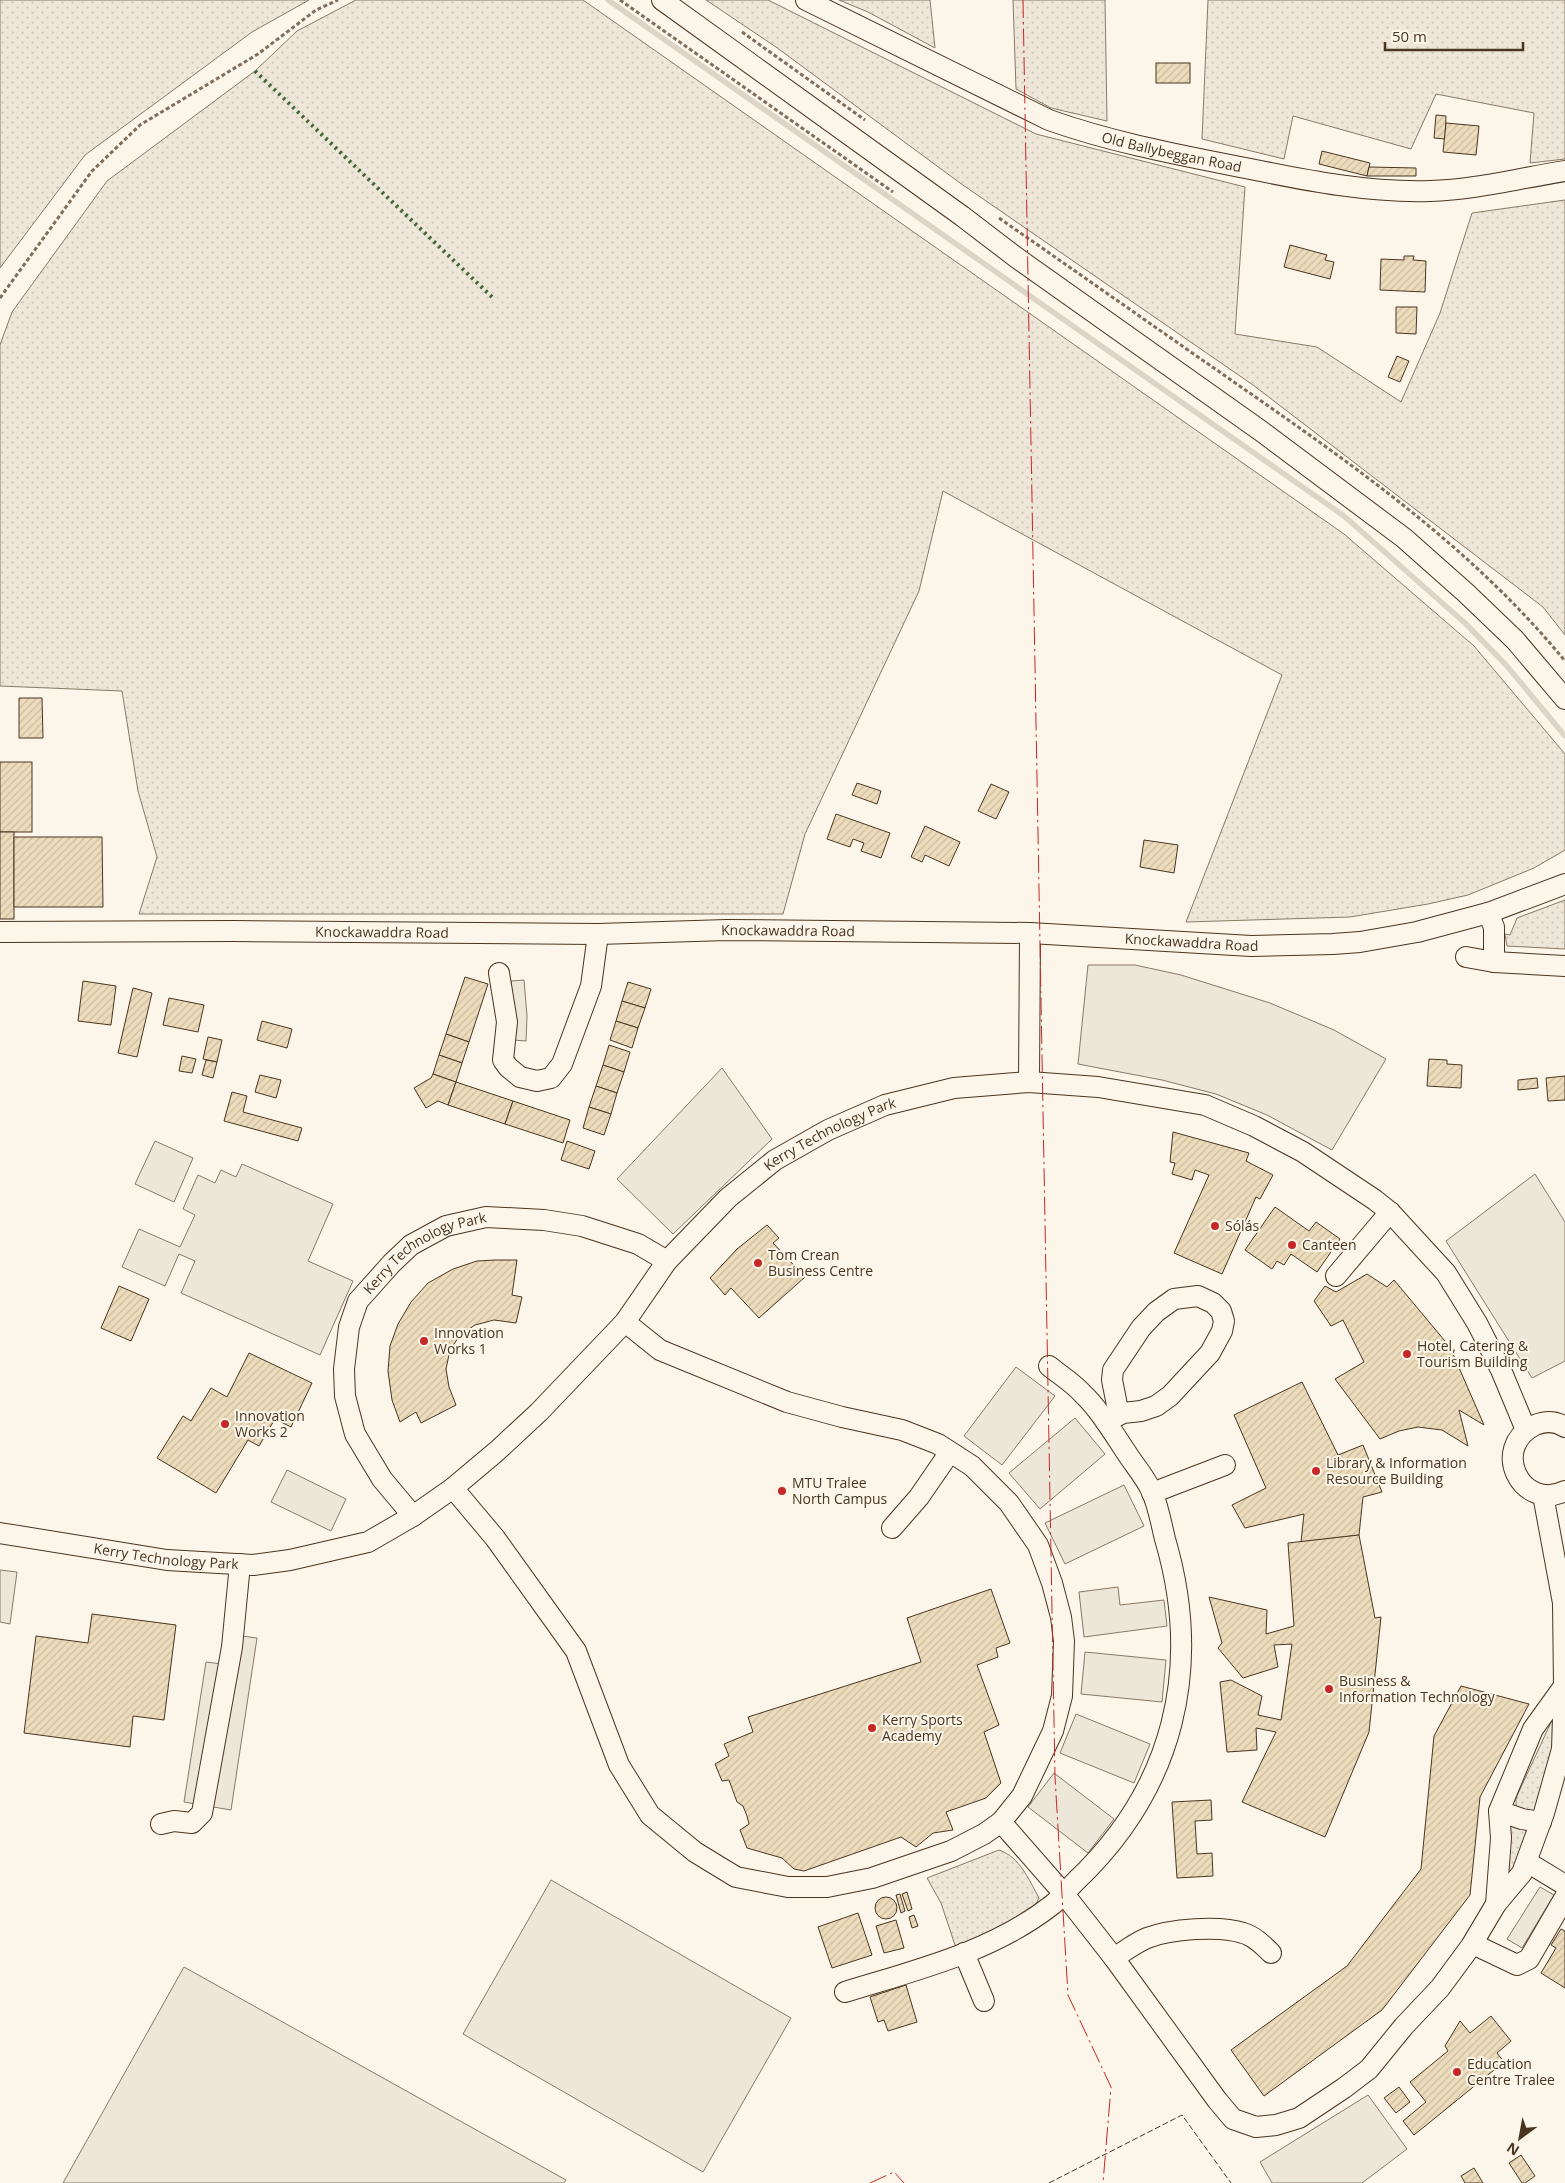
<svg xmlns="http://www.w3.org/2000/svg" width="1565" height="2183" font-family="'Open Sans',sans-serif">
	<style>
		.grass { fill: url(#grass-dots); stroke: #887966 }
		.green { fill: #ede6d9; stroke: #887966 }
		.parking { fill: #ede7d9; stroke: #887966 }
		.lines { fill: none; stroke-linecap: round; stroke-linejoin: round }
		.stream { stroke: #dcd4c6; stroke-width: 5.5 }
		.building { fill: url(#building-hatch); stroke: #4a3520 }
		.minor-casing { stroke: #4a3520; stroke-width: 22 }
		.path { stroke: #7f6f5c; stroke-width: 3; stroke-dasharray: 4 2.5; stroke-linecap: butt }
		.minor { stroke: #fbf6e9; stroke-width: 20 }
		.hedge { stroke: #436837; stroke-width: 4; stroke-dasharray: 2.5 4; stroke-linecap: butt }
		.fence { stroke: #4a3520; stroke-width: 1; stroke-dasharray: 6 2.5; stroke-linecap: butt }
		.power { stroke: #c62828; stroke-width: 1; stroke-dasharray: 18 4 2.5 4; stroke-linecap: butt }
		.poi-dot { fill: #c62828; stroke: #fbf6e9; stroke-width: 2 }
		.labels { text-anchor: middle; stroke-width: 4; stroke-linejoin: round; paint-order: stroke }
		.street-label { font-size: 14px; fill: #4a3520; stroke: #fbf6e9 }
		.poi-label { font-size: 14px; fill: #4a3520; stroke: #fbf6e9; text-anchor: start }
	</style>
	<defs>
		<pattern id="grass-dots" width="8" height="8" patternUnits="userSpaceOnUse" patternTransform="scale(1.25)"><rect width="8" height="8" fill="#ede6d9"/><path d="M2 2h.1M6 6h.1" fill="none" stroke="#cdc6ba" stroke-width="1.8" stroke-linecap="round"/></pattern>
		<pattern id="building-hatch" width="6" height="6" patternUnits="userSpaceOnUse" patternTransform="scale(1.25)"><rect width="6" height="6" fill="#ecdcbc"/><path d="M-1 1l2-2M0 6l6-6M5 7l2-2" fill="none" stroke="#ccbda1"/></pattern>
	</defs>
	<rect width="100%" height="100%" fill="#fbf6e9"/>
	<g class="grass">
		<polygon points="0,0 309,0 252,32 85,155 0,268"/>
		<polygon points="356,0 583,0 1344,534 1474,646 1565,754 1565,850 1534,868 1468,895 1428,904 1350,917 1186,922 1282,675 943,491 919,591 805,834 783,914 139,914 157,857 138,791 122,691 0,686 0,345 12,312 107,181 255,71 297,31"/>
		<polygon points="706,0 768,0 1036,134 1245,187 1235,334 1317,347 1401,402 1440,313 1472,213 1565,200 1565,635 1543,607 1253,385 960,183 776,47"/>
		<polygon points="839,0 930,0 935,48 868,12"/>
		<polygon points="1013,0 1105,0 1107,121 1051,108 1016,89"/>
		<polygon points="1208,0 1565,0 1565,159 1530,163 1534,113 1436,94 1411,149 1293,116 1284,159 1202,139"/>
		<polygon points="1565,900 1565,949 1507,946 1505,934 1510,935 1517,918"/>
		<path d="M1559,1705c-6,34 -6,77 -25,106l-18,-3v-10z"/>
		<polygon points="1507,1823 1531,1827 1508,1884"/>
		<path d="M999,1850c21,7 30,30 40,48l-4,8 -7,6 -71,39 -16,-48 -14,-25z"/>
	</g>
	<g class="green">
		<polygon points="551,1880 791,2018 703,2172 463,2034"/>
		<polygon points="184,1967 566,2180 564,2183 63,2183"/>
	</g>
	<g class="parking">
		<polygon points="1088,965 1135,965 1181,975 1270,1003 1334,1030 1386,1059 1332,1150 1267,1115 1216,1094 1162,1080 1078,1064"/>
		<polygon points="524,980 527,1016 526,1041 513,1040 514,1015 511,981"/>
		<polygon points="722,1068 772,1139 673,1234 617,1179"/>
		<polygon points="155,1141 193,1158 174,1202 135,1184"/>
		<polygon points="242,1164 333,1204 308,1261 353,1281 320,1355 181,1293 195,1261 179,1254 165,1286 122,1267 139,1229 180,1247 195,1215 183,1209 198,1175 215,1183 221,1170 236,1177"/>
		<polygon points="1535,1174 1565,1222 1565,1361 1532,1378 1446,1241"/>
		<polygon points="1016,1367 1055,1396 1002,1465 964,1436"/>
		<polygon points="1075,1418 1105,1454 1040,1509 1009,1473"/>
		<polygon points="287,1470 346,1499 331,1531 271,1502"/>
		<polygon points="1124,1485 1144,1526 1065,1564 1045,1523"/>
		<polygon points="0,1570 17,1572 10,1624 0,1622"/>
		<polygon points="1118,1587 1120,1605 1164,1600 1167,1626 1084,1637 1079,1592"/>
		<polygon points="227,1634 257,1638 231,1810 184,1802 206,1662 222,1664"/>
		<polygon points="1085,1652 1166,1660 1162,1702 1081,1694"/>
		<polygon points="1076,1714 1150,1744 1134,1783 1060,1753"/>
		<polygon points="1054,1773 1114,1819 1088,1853 1028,1807"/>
		<polygon points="1540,1887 1554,1895 1522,1948 1507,1939"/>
		<polygon points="1368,2095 1407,2149 1362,2183 1272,2183 1260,2162"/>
	</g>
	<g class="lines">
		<polyline class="stream" points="608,0 1344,516 1466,624 1506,665 1565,736"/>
	</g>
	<g class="building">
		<rect x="1156" y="63" width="34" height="20"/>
		<polygon points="1436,115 1446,116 1445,139 1434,138"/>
		<polygon points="1446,123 1479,126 1476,155 1443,152"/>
		<polygon points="1322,151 1370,163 1367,176 1319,164"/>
		<polygon points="1369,167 1416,168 1416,176 1367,176"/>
		<polygon points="1290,245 1327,255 1325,260 1334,262 1330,279 1284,267"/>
		<polygon points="1404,256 1414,256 1413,260 1426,261 1425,292 1380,290 1381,259 1404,260"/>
		<polygon points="1396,307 1417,307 1416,334 1396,333"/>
		<polygon points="1397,356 1409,361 1400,382 1388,377"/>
		<polygon points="19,698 42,698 43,738 19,738"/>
		<rect x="0" y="762" width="32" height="70"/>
		<polygon points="857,783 881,791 877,804 852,795"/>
		<polygon points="991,784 1009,792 996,819 978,811"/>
		<polygon points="836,814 890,833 881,858 861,851 864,843 853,839 850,847 827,839"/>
		<polygon points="925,826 960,842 949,866 925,855 922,862 911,857"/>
		<rect x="0" y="832" width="14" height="87"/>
		<polygon points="14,837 102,837 103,907 14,907"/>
		<polygon points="1144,840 1178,845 1174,873 1140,867"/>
		<polygon points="465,977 488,984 469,1042 446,1034"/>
		<polygon points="83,981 116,986 111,1025 78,1021"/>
		<polygon points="628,982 651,989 645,1008 622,1001"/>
		<polygon points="133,988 152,993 137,1057 118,1053"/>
		<polygon points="169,998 204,1005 198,1032 163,1025"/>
		<polygon points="622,1001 645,1008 638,1028 616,1021"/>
		<polygon points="262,1021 292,1029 287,1048 257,1040"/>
		<polygon points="616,1021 638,1028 632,1048 610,1040"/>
		<polygon points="446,1034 469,1042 462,1063 439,1055"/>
		<polygon points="208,1037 222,1040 217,1062 203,1059"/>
		<polygon points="609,1045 630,1052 624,1072 603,1065"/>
		<polygon points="439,1055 462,1063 456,1082 433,1074"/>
		<polygon points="182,1056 196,1059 192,1073 179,1071"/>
		<polygon points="1429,1059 1447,1060 1447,1064 1462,1065 1461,1088 1427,1086"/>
		<polygon points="206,1060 217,1062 213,1078 202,1075"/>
		<polygon points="603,1065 624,1072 617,1093 596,1086"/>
		<polygon points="433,1074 456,1082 448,1105 438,1101 426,1108 414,1088 431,1078"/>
		<polygon points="260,1075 281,1080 276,1098 255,1092"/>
		<polygon points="1565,1076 1565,1100 1548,1101 1546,1078"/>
		<polygon points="1537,1078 1538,1088 1518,1090 1518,1080"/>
		<polygon points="456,1082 513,1101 505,1124 448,1105"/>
		<polygon points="596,1086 617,1093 611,1114 589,1107"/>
		<polygon points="232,1092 247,1096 243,1112 302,1128 298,1141 224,1121"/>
		<polygon points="513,1101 570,1120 563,1143 505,1124"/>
		<polygon points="589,1107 611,1114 604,1135 583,1128"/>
		<polygon points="1173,1132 1249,1153 1246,1161 1273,1175 1260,1199 1256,1197 1222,1274 1174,1253 1209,1175 1195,1170 1192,1180 1172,1174 1175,1163 1170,1162"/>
		<polygon points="567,1141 595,1151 589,1169 561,1160"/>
		<polygon points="1275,1207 1309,1231 1316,1222 1340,1239 1317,1272 1291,1254 1284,1265 1277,1261 1272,1269 1245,1250"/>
		<polygon points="767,1225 779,1238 773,1243 805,1277 759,1318 731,1288 725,1295 710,1278 737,1249"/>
		<polygon points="495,1260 517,1260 512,1295 522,1297 516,1323 494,1320 475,1325 460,1335 450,1350 446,1369 449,1387 456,1405 421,1423 416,1412 400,1422 392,1400 388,1371 390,1346 398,1324 411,1302 428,1283 453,1269 477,1261"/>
		<polygon points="1367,1274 1387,1287 1394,1280 1450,1347 1484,1425 1459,1410 1468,1446 1442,1430 1418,1427 1399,1431 1380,1439 1335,1379 1364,1362 1343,1320 1331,1326 1314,1301 1325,1286 1336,1292"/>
		<polygon points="119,1286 149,1299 131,1341 101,1328"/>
		<polygon points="249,1353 312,1383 291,1427 275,1419 259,1446 248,1440 216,1493 157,1458 183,1416 191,1421 211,1388 227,1397"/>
		<polygon points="1302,1382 1338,1455 1363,1445 1382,1492 1363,1497 1359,1535 1301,1542 1304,1514 1245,1528 1232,1505 1266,1488 1234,1415"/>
		<polygon points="1359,1535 1375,1618 1381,1617 1369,1732 1325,1837 1242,1802 1276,1732 1256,1728 1257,1750 1227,1752 1220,1682 1231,1680 1262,1696 1258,1715 1281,1720 1292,1644 1274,1645 1278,1667 1243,1678 1218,1648 1222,1643 1209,1597 1267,1610 1266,1634 1294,1626 1288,1543"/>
		<polygon points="991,1589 1010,1643 996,1648 998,1657 977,1665 999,1725 984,1732 1001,1783 986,1798 946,1812 953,1830 933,1833 916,1847 901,1837 804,1871 794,1869 782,1858 747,1848 740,1830 749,1824 747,1816 743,1806 737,1802 729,1780 722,1781 715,1764 729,1756 724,1744 753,1732 748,1717 921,1662 907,1618"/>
		<polygon points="92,1614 176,1625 164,1720 133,1716 130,1747 24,1733 36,1636 88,1643"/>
		<polygon points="1461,1686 1529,1704 1480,1797 1470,1895 1382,2010 1264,2096 1231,2050 1347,1966 1421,1869 1434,1736"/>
		<polygon points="1211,1800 1212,1820 1195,1821 1197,1854 1212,1853 1213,1876 1177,1878 1172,1802"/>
		<polygon points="907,1892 912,1909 908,1911 902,1894"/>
		<polygon points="900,1894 905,1911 901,1913 896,1895"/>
		<circle cx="886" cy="1908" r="11"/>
		<polygon points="858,1913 872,1955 832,1968 818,1927"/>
		<polygon points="914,1915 918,1926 912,1928 909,1917"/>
		<polygon points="896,1920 904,1948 884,1953 876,1926"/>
		<polygon points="1561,1929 1565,1931 1565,1988 1541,1973 1556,1948 1551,1945"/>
		<polygon points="906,1985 917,2022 888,2031 884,2020 878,2022 870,1997"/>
		<polygon points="1491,2016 1511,2041 1497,2053 1504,2062 1414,2135 1403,2121 1426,2102 1410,2082 1448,2051 1445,2046 1460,2021 1470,2033"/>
		<polygon points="1399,2087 1410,2102 1396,2113 1384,2098"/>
		<polygon points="1521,2155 1535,2176 1525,2183 1522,2183 1509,2163"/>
		<polygon points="1474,2168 1483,2183 1465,2183 1461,2176"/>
	</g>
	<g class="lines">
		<g class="minor-casing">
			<g id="minor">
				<polyline points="662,0 962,216 1017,258 1261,431 1404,538 1466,593 1515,640 1565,699"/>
				<path id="s1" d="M806,0l243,120c59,21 120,33 181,45 66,13 132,28 200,26 45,-1 90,-13 135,-20"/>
				<polyline points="1488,913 1494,927 1494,962"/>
				<path id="s2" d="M0,932l233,-1 365,3 129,-4 303,3 221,13 82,-2 27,-2 57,-10 71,-19 77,-29"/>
				<polyline points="1466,957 1494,962 1565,966"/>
				<polyline points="499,973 507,1022 503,1060 508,1067 520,1077 537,1081 551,1078 562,1064 591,986 598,934"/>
				<polyline points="1029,1082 1030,933"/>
				<polyline points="1336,1276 1390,1212"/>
				<polyline points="1106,1422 1123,1413 1141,1411 1156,1406 1170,1396 1210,1353 1222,1331 1224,1321 1221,1311 1213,1303 1198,1296 1174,1299 1156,1312 1141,1328 1113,1370 1112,1380 1119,1415"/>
				<path d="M1565,1427c-9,-6 -20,-6 -30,-2 -46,23 -13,87 30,66"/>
				<polyline points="453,1488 495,1538 576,1651 619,1765 650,1815 695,1852 736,1877 788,1887 827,1887 872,1878 951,1851 984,1834 1001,1822 1022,1796 1053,1731 1062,1696 1064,1641 1061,1617 1052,1583 1038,1545 1009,1503 972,1466 938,1444 902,1430 842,1417 787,1402 660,1350 625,1322"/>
				<polyline points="1152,1493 1225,1465"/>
				<path id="s3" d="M413,1516l-31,-37 -27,-45 -10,-38 -1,-27 5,-42 9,-26 34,-38 19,-18 35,-19 40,-9 58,3 38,6 56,18 29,17"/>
				<polyline points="892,1528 919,1497 950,1452"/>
				<path id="s4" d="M0,1533l167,27 86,5 37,-5 78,-18 45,-26 40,-28 44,-37 42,-39 86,-90 42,-61 31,-32 30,-31 47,-38 53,-30 57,-25 69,-17 75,-6 69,5 107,18 49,21 49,26 72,48 15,12 56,61 31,50 24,47 25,60"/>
				<polyline points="1499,1811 1522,1819 1541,1822"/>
				<polyline points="1001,1822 1064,1894 1114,1958 1217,2100 1233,2119 1256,2127 1276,2125 1299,2118 1344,2088 1369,2069 1404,2026 1440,1988 1471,1946 1496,1904 1501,1838 1499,1811 1533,1729 1564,1686 1563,1603 1543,1495"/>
				<polyline points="161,1824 174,1821 192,1823 202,1813 232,1647 240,1564"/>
				<polyline points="1527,1862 1565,1885"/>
				<polyline points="1496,1904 1522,1873 1544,1813 1562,1749 1564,1686"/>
				<polyline points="1473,1944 1517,1965 1529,1959 1565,1897"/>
				<polyline points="964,1953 984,2001"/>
				<path d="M1114,1958c11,-7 21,-15 33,-20 23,-9 73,-13 96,-5 11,3 20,12 28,20"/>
				<path d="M845,1992c71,-22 147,-40 207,-87 9,-7 16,-16 24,-24 98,-93 127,-213 89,-342 -4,-16 -7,-35 -14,-49 -5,-11 -14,-22 -21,-32 -15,-22 -29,-47 -48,-65 -9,-10 -22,-18 -33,-27"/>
			</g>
		</g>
		<g class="path">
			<polyline points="620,0 893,192"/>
			<polyline points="742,32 865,120"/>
			<path d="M999,218c82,57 163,114 245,171 115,80 231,162 321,272"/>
			<polyline points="0,298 92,171 140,125 258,54 316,10 338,0"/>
		</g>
		<use href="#minor" class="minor"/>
		<polyline class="hedge" points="255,71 492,297"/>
		<polyline class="fence" points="1049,2183 1182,2115 1231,2183"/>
		<g class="power">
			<polyline points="1023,0 1055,1777 1068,1995 1111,2087 1103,2183"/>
			<polyline points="870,2183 894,2172 904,2183"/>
		</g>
	</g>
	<g class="poi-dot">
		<circle cx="1215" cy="1226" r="5"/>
		<circle cx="1292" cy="1245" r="5"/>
		<circle cx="758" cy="1263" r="5"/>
		<circle cx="424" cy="1341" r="5"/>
		<circle cx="1407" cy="1354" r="5"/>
		<circle cx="225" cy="1424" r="5"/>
		<circle cx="1316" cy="1471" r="5"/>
		<circle cx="782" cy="1491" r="5"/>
		<circle cx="1329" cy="1689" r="5"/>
		<circle cx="872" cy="1728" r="5"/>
		<circle cx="1457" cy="2072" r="5"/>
	</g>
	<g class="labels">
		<g class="street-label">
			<text dy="5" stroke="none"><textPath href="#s1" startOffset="398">Old Ballybeggan Road</textPath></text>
			<text dy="5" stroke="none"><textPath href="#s2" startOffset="788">Knockawaddra Road</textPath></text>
			<text dy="5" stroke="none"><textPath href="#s2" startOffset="382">Knockawaddra Road</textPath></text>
			<text dy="5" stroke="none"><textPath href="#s2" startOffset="1192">Knockawaddra Road</textPath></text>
			<text dy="5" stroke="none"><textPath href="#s4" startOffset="996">Kerry Technology Park</textPath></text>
			<text dy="5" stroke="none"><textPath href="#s3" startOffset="322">Kerry Technology Park</textPath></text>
			<text dy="5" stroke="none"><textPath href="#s4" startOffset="168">Kerry Technology Park</textPath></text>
		</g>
		<g class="poi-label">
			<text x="1225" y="1231">Sólás</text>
			<text x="1302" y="1250">Canteen</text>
			<text x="768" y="1260">Tom Crean<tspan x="768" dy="16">Business Centre</tspan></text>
			<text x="434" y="1338">Innovation<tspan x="434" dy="16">Works 1</tspan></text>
			<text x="1417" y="1351">Hotel, Catering &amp;<tspan x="1417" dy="16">Tourism Building</tspan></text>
			<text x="235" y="1421">Innovation<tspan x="235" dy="16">Works 2</tspan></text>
			<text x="1326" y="1468">Library &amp; Information<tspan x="1326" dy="16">Resource Building</tspan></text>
			<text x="792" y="1488">MTU Tralee<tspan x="792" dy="16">North Campus</tspan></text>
			<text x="1339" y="1686">Business &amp;<tspan x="1339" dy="16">Information Technology</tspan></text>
			<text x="882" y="1725">Kerry Sports<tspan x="882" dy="16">Academy</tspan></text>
			<text x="1467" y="2069">Education<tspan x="1467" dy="16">Centre Tralee</tspan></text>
		</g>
	</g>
	<g transform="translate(1520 2138) rotate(212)" stroke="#fbf6e9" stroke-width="4" paint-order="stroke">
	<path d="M0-4L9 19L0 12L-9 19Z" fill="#4a3520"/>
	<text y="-8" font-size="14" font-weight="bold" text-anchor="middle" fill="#4a3520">N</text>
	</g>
	<path d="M1385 42v8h138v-8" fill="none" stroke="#4a3520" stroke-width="2.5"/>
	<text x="1392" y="42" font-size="15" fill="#4a3520" stroke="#fbf6e9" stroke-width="4" paint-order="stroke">50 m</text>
</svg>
